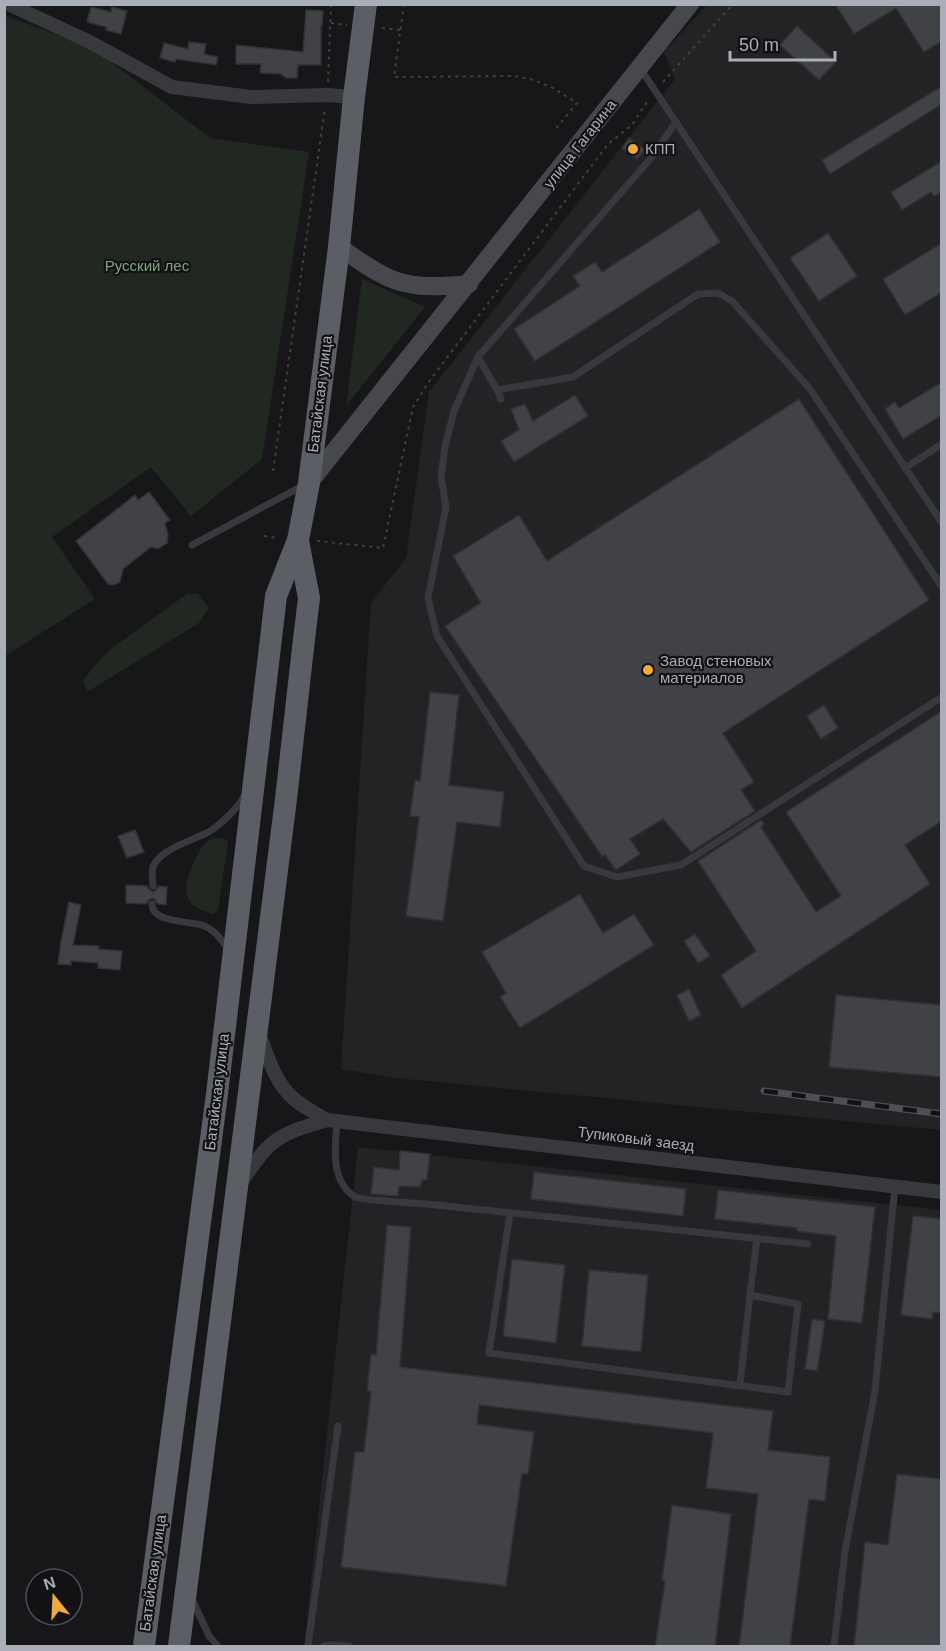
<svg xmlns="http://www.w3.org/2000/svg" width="946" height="1651" font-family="Arial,sans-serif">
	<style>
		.built { fill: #232326 }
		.green { fill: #212821 }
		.building { fill: #414245; stroke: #313134; stroke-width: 1.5 }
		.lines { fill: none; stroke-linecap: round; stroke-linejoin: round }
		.path { stroke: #3e4044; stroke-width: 2; stroke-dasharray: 3 4.5; stroke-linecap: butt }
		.service { stroke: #38393d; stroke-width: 7 }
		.minor { stroke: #38393d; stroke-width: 14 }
		.secondary { stroke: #46484d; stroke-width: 18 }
		.trunk { stroke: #5c5e65; stroke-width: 22 }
		.rail-casing { stroke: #4d4f54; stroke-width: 7 }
		.rail { stroke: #121214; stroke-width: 4.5; stroke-dasharray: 14; stroke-linecap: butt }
		.poi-dot { fill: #efaa38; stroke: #121214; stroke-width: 2 }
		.labels { text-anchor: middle; stroke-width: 4.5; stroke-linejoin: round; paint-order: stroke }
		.street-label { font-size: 15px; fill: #a9aeb8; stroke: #121214 }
		.poi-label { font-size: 15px; fill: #a9aeb8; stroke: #121214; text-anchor: start }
		.park-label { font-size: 15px; fill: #80a381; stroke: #121214 }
	</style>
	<rect width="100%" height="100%" fill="#171719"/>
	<g class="built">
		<polygon points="741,4 941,5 941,1130 395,1078 341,1069 371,603 406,558 429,392 675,79 664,52 707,5 734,5 739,7"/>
		<polygon points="358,1147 941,1210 941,1646 304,1646"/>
	</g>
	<g class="green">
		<polygon points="4,15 93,48 210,138 309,152 262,459 191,516 151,467 52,537 95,599 5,656"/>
		<polygon points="362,279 425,307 346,406"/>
		<polygon points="187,594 198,594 209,608 199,623 87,692 83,680 108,651"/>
		<path d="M213,838h11l4,5 -10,67 -5,4c-31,-8 -31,-25 -20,-50 5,-11 8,-20 20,-26z"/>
	</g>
	<g class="building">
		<polygon points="835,4 942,4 942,41 924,52 896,8 854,34"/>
		<polygon points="91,7 111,12 112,7 127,11 121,34 106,30 106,27 87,22"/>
		<polygon points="306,10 323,11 322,26 321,26 321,65 298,65 297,78 286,78 281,74 260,73 261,64 236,64 236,45 303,52"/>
		<polygon points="797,26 836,62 819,80 780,45"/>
		<polygon points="189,42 206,44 204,54 218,57 216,65 176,59 175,62 160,58 164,43 188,49"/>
		<polygon points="942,86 942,104 830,174 822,160"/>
		<polygon points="629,138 645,150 637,159 622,148"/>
		<polygon points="942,161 942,192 934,196 931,192 902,210 891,192"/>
		<polygon points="699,209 720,242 535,361 514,329 580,286 573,276 595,262 602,272"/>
		<polygon points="828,233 857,276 819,301 790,258"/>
		<polygon points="942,243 942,292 905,315 883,279"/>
		<polygon points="942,382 942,415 903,439 885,409 895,402 899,408"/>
		<polygon points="575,395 588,416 514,462 501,441 519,430 511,409 525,404 533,421"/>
		<polygon points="799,399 929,600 723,733 754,782 741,790 755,811 691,852 663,819 630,839 640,854 616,870 605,855 602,856 445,626 481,603 453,556 519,515 547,561"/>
		<polygon points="149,492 170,520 165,523 168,535 167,543 158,549 151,547 123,569 120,582 114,585 108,584 76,541 135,495 138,500"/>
		<polygon points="430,692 459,695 449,785 504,792 500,827 457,822 443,921 406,916 419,817 410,816 415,780 420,781"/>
		<polygon points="824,705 838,728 821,739 807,716"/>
		<polygon points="942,711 942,821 905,845 930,884 742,1008 721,975 756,951 698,861 761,820 764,824 761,827 816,912 841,896 786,812"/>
		<polygon points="135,830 144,852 127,858 118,836"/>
		<polygon points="126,885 147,886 149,889 153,892 156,890 159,886 167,887 166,905 158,904 153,898 149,900 146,904 126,903"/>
		<polygon points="580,894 603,933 634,914 654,945 520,1028 500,997 506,993 482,952"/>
		<polygon points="69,902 81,905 73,945 99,946 99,949 122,951 120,970 98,968 98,963 71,961 71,965 58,964 61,941"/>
		<polygon points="695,934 710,956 698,963 684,941"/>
		<polygon points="689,989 701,1015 689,1021 677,995"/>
		<polygon points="836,995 942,1005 942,1077 829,1067"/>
		<polygon points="400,1151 430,1154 427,1180 422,1180 420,1187 399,1186 398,1196 371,1194 374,1167 399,1170"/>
		<polygon points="534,1172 686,1189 683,1216 531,1199"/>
		<polygon points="718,1190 875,1207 862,1323 828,1319 836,1236 797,1231 797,1228 715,1219"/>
		<polygon points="913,1216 942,1219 942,1313 933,1312 932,1319 901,1315"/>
		<polygon points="387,1225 411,1227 400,1367 773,1411 768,1450 830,1457 825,1501 809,1499 790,1647 739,1647 758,1494 706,1488 713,1433 479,1405 477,1424 534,1432 528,1474 522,1474 506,1586 341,1567 355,1452 364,1452 371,1391 367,1391 371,1354 376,1355"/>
		<polygon points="512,1259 565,1265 556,1343 503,1336"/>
		<polygon points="589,1270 648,1275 641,1352 582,1346"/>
		<polygon points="812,1319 825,1321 817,1371 805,1369"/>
		<polygon points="897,1474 942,1479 942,1546 940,1558 942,1558 942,1647 854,1647 865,1542 888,1545"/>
		<polygon points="672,1505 731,1514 715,1647 655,1647 665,1581 662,1580"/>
	</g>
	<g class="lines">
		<g class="path">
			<polyline points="404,4 394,77 514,76 534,80 553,88 577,103 554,131"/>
			<polyline points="331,23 347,25"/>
			<polyline points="382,28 400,30"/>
			<polyline points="328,82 331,4"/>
			<polyline points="663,82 733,4"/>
			<polyline points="273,471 325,108"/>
			<polyline points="264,536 279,538"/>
			<polyline points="317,541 383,548 413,407 428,383 608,144 632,125 648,100"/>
		</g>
		<g class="service">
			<polyline points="640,68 942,523"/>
			<polyline points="478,357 454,411 445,446 441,477 446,507 428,598 437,636 584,866 617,877 681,865 942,697"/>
			<polyline points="497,390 573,377 698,294 718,293 732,301 810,389 942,587"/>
			<polyline points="501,399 497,390 478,357 651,158 676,122"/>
			<polyline points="905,468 942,444"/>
			<polyline points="192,545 304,485"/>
			<path d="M153,886c0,-5 -2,-14 0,-19 7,-19 43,-27 59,-37 11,-8 26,-22 32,-34"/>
			<path d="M152,904c0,19 37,17 50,21 12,4 19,13 25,23"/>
			<path d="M337,1122c-2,25 -7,59 18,75 7,4 68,6 81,8 124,12 248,26 372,39"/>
			<polyline points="510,1213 489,1353 788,1392 798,1304 750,1295 757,1238"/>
			<polyline points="740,1384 750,1295"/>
			<polyline points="192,1599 209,1636 218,1646"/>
			<polyline points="308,1646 338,1426"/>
			<polyline points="324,1646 332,1645 349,1646"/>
			<polyline points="834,1646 845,1551 875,1391 895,1186"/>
		</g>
		<g class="minor">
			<polyline points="8,4 88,41 172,87 251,97 327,95 354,97"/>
			<path d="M259,1034c8,19 14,43 29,59 10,12 26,19 39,27l615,72"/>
			<path d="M242,1181c29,-43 35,-46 85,-61"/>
		</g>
		<g class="secondary">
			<path d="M339,247c20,13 46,34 70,37 19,4 41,2 60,0"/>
			<polyline points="309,483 690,4"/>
		</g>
		<g class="trunk">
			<polyline points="144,1646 217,1094 276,596 298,540 309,483 339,247 354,97 366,4"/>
			<polyline points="179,1646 286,799 303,648 309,598 298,541"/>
		</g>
		<g class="rail-casing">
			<polyline id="rail" points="764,1091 942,1114"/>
		</g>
		<use href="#rail" class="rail"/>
	</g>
	<g class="poi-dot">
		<circle cx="633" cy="149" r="6"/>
		<circle cx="648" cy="670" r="6"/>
	</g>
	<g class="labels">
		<g class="street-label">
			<text transform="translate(580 144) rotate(-52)" y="5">улица Гагарина</text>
			<text transform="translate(320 394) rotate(-83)" y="5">Батайская улица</text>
			<text transform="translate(217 1092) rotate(-83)" y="5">Батайская улица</text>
			<text transform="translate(636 1139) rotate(7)" y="5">Тупиковый заезд</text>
			<text transform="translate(153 1573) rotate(-82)" y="5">Батайская улица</text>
		</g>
		<g class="poi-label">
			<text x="645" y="154">КПП</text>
			<text x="660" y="666">Завод стеновых<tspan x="660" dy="17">материалов</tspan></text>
		</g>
		<g class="park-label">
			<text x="147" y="271">Русский лес</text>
		</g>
	</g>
	<rect width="946" height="1651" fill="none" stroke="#a9aeb8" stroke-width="12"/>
	<g transform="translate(54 1597) rotate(342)"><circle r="28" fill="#121214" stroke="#4e5056" stroke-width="1.5"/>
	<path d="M0-4.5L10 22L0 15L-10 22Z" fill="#efaa38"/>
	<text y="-9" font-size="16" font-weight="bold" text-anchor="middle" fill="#a9aeb8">N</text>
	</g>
	<path d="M730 51v9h105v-9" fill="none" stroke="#a9aeb8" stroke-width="3"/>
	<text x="739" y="51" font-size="18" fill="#a9aeb8" stroke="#121214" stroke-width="4.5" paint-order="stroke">50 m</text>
</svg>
